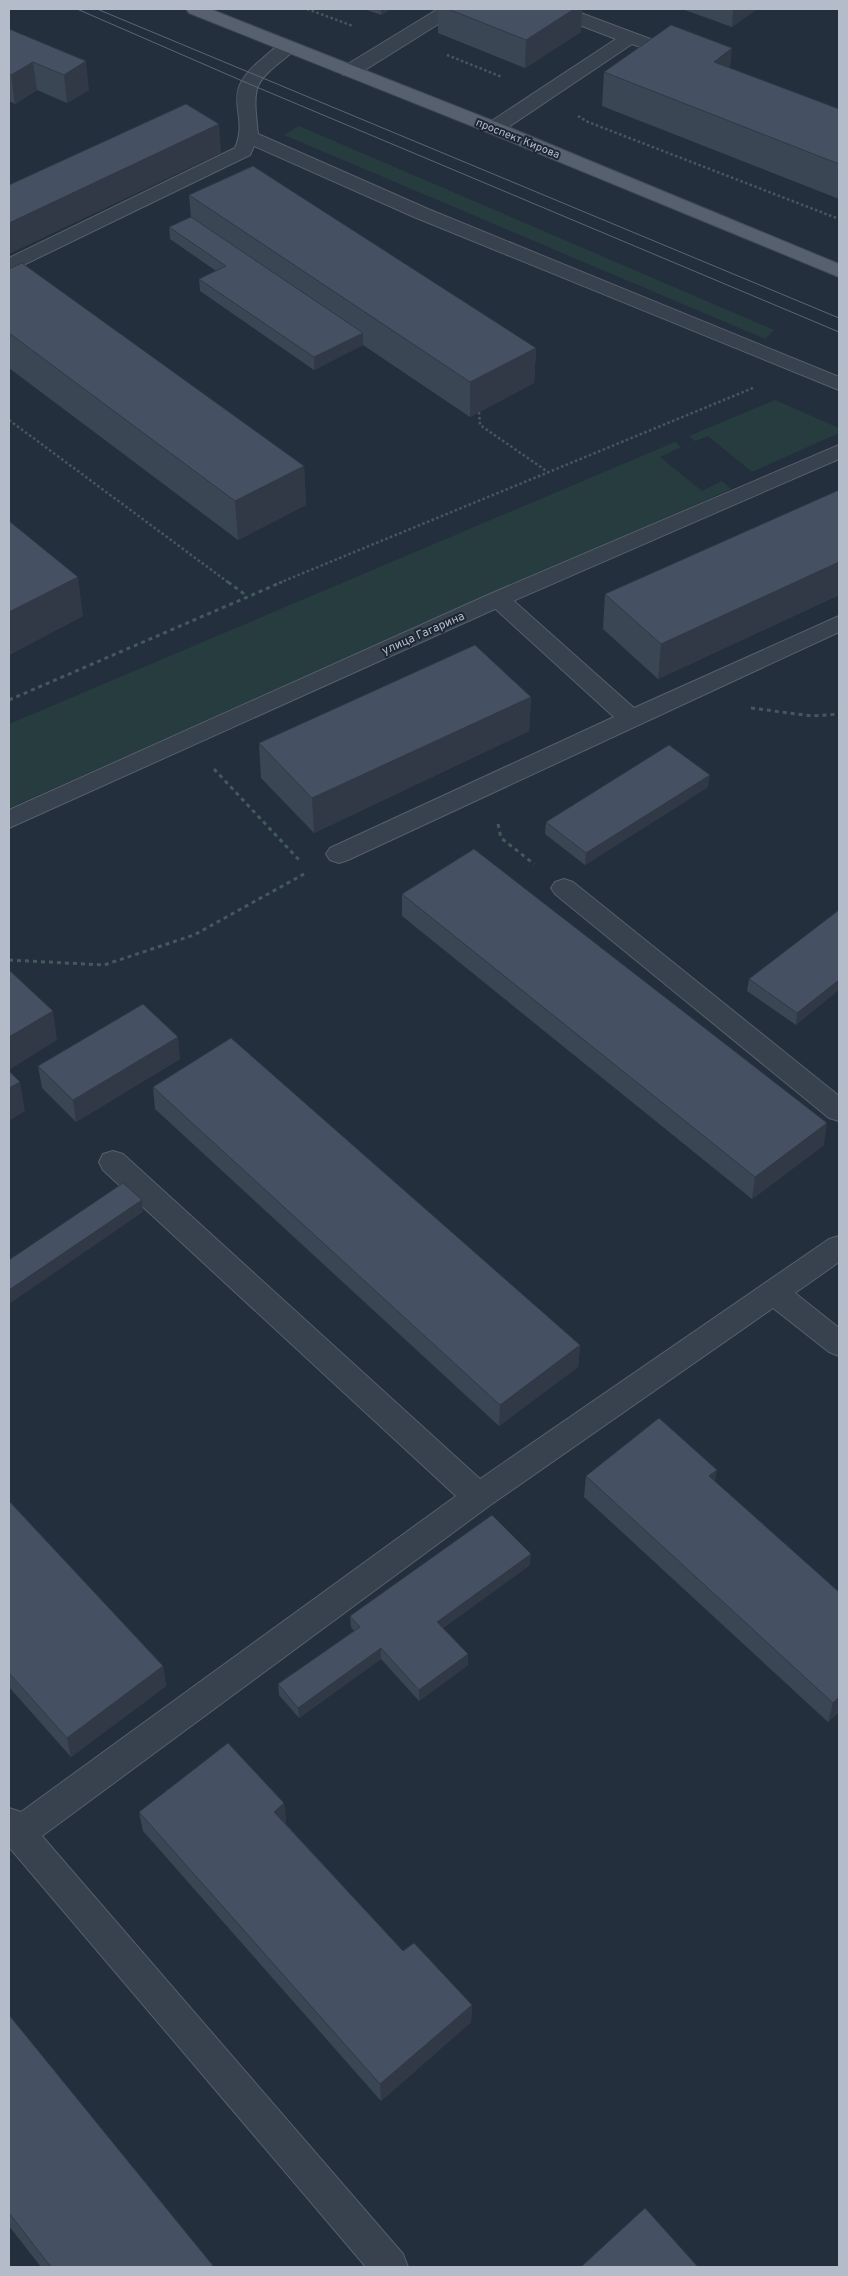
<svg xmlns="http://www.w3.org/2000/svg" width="848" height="2276" font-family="Overpass,sans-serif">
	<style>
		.green { fill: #263c3f }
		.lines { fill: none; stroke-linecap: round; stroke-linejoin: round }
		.service-casing { stroke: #565f6c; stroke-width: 2 }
		.tertiary-casing { stroke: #565f6c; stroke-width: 2 }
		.primary-casing { stroke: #414a57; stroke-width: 2 }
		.path-far1 { stroke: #44595c; stroke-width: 2.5; stroke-dasharray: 2.5 2.5; stroke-linecap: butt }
		.path { stroke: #44595c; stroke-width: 3; stroke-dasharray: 4 4; stroke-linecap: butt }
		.service { fill: #38414e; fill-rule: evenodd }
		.tertiary { fill: #38414e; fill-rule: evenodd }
		.primary { fill: #56606e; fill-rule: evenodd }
		.tram { stroke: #5a6575; stroke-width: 1 }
		.wall { fill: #3b4654 }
		.shaded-wall { fill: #303945 }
		.building { fill: #455162; stroke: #303945 }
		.labels { text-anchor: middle; stroke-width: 4; stroke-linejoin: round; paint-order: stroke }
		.far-street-label { font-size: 11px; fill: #b4bcc9; stroke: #1d2633 }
		.street-label { font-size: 12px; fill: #b4bcc9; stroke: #1d2633 }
	</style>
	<rect width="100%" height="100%" fill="#242f3e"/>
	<g class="green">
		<polygon points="299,126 774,330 765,339 284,135"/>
		<polygon points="775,400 839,428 839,433 752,472 708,436 695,441 689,436"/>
		<polygon points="675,442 681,447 660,457 702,491 722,481 731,489 9,808 9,724"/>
	</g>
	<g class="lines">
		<g class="service-casing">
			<g id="service">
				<polygon points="438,9 459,9 456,13 357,75 343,75 341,71 343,67"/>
				<polygon points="545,9 570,9 685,52 688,56 685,60 679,61 632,44 501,132 487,132 485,128 487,124 616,39 548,13"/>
				<path d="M288,42l6,1 3,4 -3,4c-40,32 -42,30 -36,83l170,75 411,168v13l-425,-173 -160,-71 -4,9 -241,117v-14l226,-110c16,-37 -19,-52 27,-89 8,-7 16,-15 26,-17z"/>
				<polygon points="498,592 506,594 634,708 839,616 839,632 348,860 339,863 330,860 326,854 330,848 614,717 490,604 487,599 490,594"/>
				<polygon points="564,879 573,882 839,1096 839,1121 829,1118 555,894 551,888 555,882"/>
				<polygon points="113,1151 123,1154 480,1479 829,1239 839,1236 839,1262 795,1293 839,1328 839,1356 829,1352 773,1308 489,1506 42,1836 403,2254 408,2267 366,2267 9,1847 9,1808 21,1812 456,1496 103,1170 99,1162 103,1154"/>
			</g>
		</g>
		<g class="tertiary-casing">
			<polygon id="tertiary" points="839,445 839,459 506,604 9,828 9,810 490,594"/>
		</g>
		<g class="primary-casing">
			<polygon id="primary" points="186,9 210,9 501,124 839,264 839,277 487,132 189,13"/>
		</g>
		<g class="path-far1">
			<polyline points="307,9 353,26"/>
			<polyline points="447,55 502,77"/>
			<polyline points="578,116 588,122 839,219"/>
			<polyline points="479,412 480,425 548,472"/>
			<polyline points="9,420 229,583"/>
			<polyline points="279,583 753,388"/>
		</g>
		<g class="path">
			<polyline points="228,582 247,596"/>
			<polyline points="9,700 282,582"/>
			<polyline points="751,708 812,716 839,714"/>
			<polyline points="214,769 300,861"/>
			<polyline points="498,824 501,838 534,864"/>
			<polyline points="9,960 104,965 194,935 304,874"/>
		</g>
		<use href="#service" class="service"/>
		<use href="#tertiary" class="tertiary"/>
		<use href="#primary" class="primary"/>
		<g class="tram">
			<polyline points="77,9 247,83 839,332"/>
			<polyline points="97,9 839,318"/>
		</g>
	</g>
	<g class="wall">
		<polygon points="364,9 391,9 381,15"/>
		<polygon points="438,9 582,9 581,32 525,68 438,33"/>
		<polygon points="682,9 757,9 732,27"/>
		<polygon points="9,29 89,90 67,103 37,90 15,104 9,101"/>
		<polygon points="730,68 839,109 839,199 602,106 604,72"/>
		<polygon points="189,195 536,348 534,383 470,417 363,345 314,370 200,291 199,279 216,271 170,239 169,227 191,217"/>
		<polygon points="9,269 304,466 306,505 238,540 9,368"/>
		<polygon points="839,490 839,595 658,679 603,629 605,594"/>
		<polygon points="9,521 83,616 11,654 9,652"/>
		<polygon points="531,697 529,731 314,833 261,778 259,743"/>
		<polygon points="708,787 585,865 545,834 546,822"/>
		<polygon points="402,894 824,1145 752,1199 402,916"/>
		<polygon points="839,910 796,1025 747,991 749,979"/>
		<polygon points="180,1059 76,1122 42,1088 38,1066"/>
		<polygon points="153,1087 580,1345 578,1367 499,1426 155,1109"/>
		<polygon points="586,1476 715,1482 839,1712 828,1722 584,1497"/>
		<polygon points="9,1501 163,1666 166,1686 71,1757 9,1687"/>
		<polygon points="530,1565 443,1628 468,1654 468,1665 419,1701 381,1659 299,1718 279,1695 278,1684 354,1631 351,1627 350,1616"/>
		<polygon points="284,1803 286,1822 285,1823 403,1951 472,2005 471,2022 381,2101 143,1831 139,1812"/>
		<polygon points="9,2015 214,2267 41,2267 9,2226"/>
	</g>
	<g class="shaded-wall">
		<polygon points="381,9 391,9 381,15"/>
		<polygon points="574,9 582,9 581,32 525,68 526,40"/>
		<polygon points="733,9 757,9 732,27"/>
		<polygon points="732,48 729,82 714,62"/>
		<polygon points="86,61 89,90 67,103 64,75"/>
		<polygon points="33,62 37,90 15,104 11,75"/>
		<polygon points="219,124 221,153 9,254 9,223"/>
		<polygon points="363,333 363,345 314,370 314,357"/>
		<polygon points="536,348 534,383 470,417 470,382"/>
		<polygon points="304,466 306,505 238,540 235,501"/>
		<polygon points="839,562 839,595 658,679 661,644"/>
		<polygon points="78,577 83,616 11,654 9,642 9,612"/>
		<polygon points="531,697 529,731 314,833 312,798"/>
		<polygon points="710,775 708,787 585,865 586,853"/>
		<polygon points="839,980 839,990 796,1025 797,1013"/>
		<polygon points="53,1011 57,1040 9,1070 9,1037"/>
		<polygon points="178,1037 180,1059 76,1122 73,1100"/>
		<polygon points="20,1082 25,1111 9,1121 9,1088"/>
		<polygon points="827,1123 824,1145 752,1199 755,1177"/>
		<polygon points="142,1200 143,1212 9,1304 9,1290"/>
		<polygon points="580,1345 578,1367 499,1426 500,1405"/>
		<polygon points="717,1470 714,1490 709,1476"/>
		<polygon points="531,1554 530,1565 437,1632 437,1622"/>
		<polygon points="381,1648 381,1659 299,1718 298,1708"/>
		<polygon points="468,1654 468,1665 419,1701 419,1690"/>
		<polygon points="163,1666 166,1686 71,1757 67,1738"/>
		<polygon points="839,1697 839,1712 828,1722 833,1703"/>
		<polygon points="284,1803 286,1822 276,1830 274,1812"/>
		<polygon points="472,2005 471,2022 381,2101 380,2084"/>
	</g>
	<g class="building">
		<polygon points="448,9 574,9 526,40"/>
		<polygon points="671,25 732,48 714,62 839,109 839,164 604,72"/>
		<polygon points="9,29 86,61 64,75 33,62 11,75 9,74"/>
		<polygon points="186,104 219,124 9,223 9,185"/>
		<polygon points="253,166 536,348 470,382 189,195"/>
		<polygon points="191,217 363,333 314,357 199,279 226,266 169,227"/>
		<polygon points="22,263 304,466 235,501 9,333 9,269"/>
		<polygon points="839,490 839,562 661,644 605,594"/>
		<polygon points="9,521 78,577 9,612"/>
		<polygon points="475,645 531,697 312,798 259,743"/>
		<polygon points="669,745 710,775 586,853 546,822"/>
		<polygon points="474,849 827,1123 755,1177 402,894"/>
		<polygon points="839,910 839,980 797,1013 749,979"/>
		<polygon points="9,970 53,1011 9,1037"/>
		<polygon points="143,1004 178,1037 73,1100 38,1066"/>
		<polygon points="231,1038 580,1345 500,1405 153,1087"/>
		<polygon points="9,1071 20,1082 9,1088"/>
		<polygon points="123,1183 142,1200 9,1290 9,1260"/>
		<polygon points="659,1418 717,1470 709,1476 839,1592 839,1697 833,1703 586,1476"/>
		<polygon points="9,1501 163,1666 67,1738 9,1673"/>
		<polygon points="492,1515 531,1554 437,1622 468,1654 419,1690 381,1648 298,1708 278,1684 360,1627 350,1616"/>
		<polygon points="228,1743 284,1803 274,1812 403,1951 414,1943 472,2005 380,2084 139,1812"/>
		<polygon points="9,2015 214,2267 51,2267 9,2213"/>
		<polygon points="645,2208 698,2267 581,2267"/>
	</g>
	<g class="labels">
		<g class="far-street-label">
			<text transform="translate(518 138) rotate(22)" y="4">проспект Кирова</text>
		</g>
		<g class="street-label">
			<text transform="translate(423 633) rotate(-24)" y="4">улица Гагарина</text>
		</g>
	</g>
	<rect width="848" height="2276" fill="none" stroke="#b4bcc9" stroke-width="20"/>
</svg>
